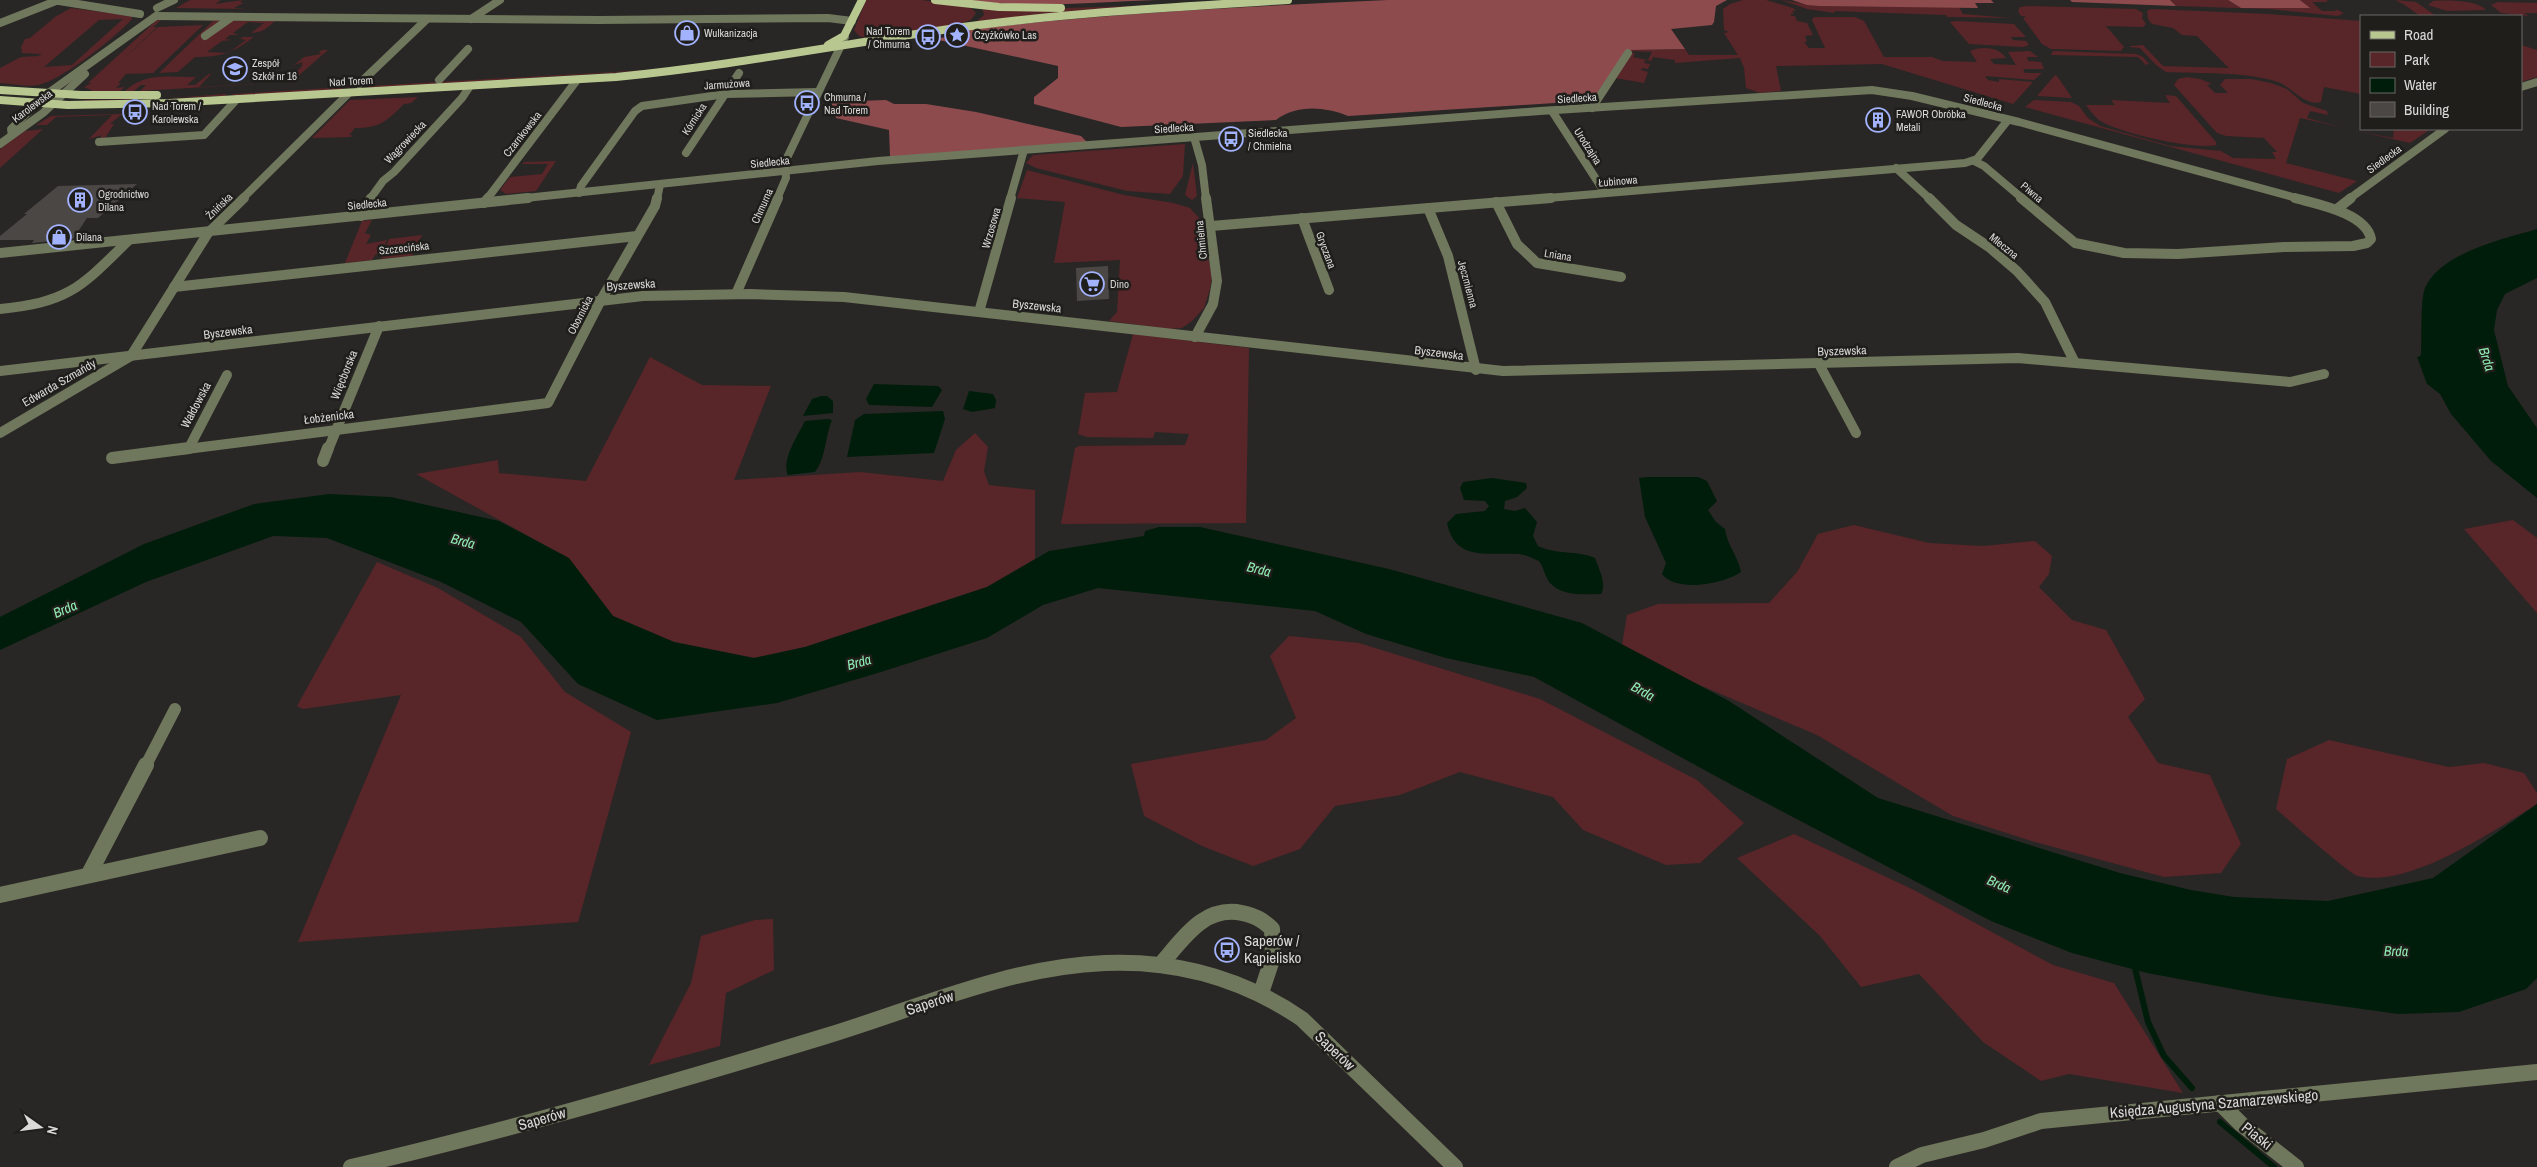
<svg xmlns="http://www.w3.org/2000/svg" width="2537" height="1167" font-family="'Archivo Narrow',sans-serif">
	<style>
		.green { fill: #582529; fill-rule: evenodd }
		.forest { fill: #8e4b4e }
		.water { fill: #001d0b }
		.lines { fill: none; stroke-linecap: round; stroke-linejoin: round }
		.stream { stroke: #001d0b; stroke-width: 6 }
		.building { fill: #4a4745 }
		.minor-far3 { stroke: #6f775c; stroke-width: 8 }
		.minor-far2 { stroke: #6f775c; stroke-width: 10 }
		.minor-far1 { stroke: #6f775c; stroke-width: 12 }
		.minor { stroke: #6f775c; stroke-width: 16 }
		.major { stroke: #b8c78f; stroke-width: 8 }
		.labels { text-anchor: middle; stroke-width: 5; stroke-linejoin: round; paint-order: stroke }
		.far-poi-label { font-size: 11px; fill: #dad9d8; stroke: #1f1e1b; text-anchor: start }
		.far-street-label { font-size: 11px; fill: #dad9d8; stroke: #1f1e1b }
		.street-label { font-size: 12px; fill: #dad9d8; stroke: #1f1e1b }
		.water-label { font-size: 14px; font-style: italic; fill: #90edb3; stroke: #1f1e1b }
		.near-poi-label { font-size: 15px; fill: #dad9d8; stroke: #1f1e1b; text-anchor: start }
		.near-street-label { font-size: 15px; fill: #dad9d8; stroke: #1f1e1b }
	</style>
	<rect width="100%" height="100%" fill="#292725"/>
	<g class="green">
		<polygon points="190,0 221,0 215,4 243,0 240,2 243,3 234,8 247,9 176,8"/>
		<polygon points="866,0 922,0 971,8 976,13 971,20 958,24 867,38 859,36 854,30"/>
		<path d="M1743,0h23l27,8 3,3h-4l2,3h-3v2h4l2,5 10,2 6,12 -8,1 2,6h-3l5,6h16l-13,-28 2,-3h41l9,4 20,36h48l11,4 34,1 -7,-11c11,-5 29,-4 36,7l-16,1 4,5 22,1 -8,-13 22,-1 8,6h-11l1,4 13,1 3,7h-21l2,4h17l-8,7 -49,-4 3,4 11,2v-3l34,3 -20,22 -131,-40 -106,2 5,25 -21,2 -14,-5 -2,-20 -4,-10 -65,5v-3l-22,-3 -2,4 -6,-1 -1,3 6,1 -2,5 -6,-1 -1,2 7,2 -4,11 -29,-5 15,-25h5l-2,4 15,3 4,-8 -24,-1 -36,50 -10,-3 16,-6 30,-42 57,-1 4,6h49l-14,-22 5,-1 -5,-2 -1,-21 7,-5z"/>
		<polygon points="1781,0 1819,6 1959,7 1963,14 2011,18 1947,17 1946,15 1834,11 1835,13 1807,9"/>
		<polygon points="2170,0 2228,0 2241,8 2309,8 2300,0 2328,0 2326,2 2312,2 2322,11 2336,11 2335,9 2344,13 2338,16 2268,9 2176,6"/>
		<polygon points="2395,0 2416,2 2436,16 2420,16 2405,5"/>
		<path d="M2433,1c15,-1 43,-1 53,9l-39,1 -19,-6z"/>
		<polygon points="2498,2 2537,3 2537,13 2524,13 2529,16 2501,13 2491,5"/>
		<polygon points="1160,5 975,23 984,15 982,8 1037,9"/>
		<polygon points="2028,6 2136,9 2143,13 2142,18 2146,24 2143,27 2106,26 2124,47 2121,51 2051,49 2042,44 2023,18 2026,16 2021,16 2018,11 2020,7"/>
		<path d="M71,8l61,8v3c-16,18 -71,62 -94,66 -12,2 -25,-1 -38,-2v-15l21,-11 17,-1 4,-2 -20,-1 -1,-6 4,-8 5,-1 25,-21zM123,19l-51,46 -28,2 55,-47z"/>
		<path d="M2151,9l118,5 92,7v73l-37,-7 -3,15c-16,5 -29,-15 -43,-20 -35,-11 -75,-8 -112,-10l-10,-7 -16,-17 -10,-1v-1l13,-1 20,21 66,2 -32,-32 -15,-1 -9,-7 -21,-4 -4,-5 -1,-8z"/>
		<polygon points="158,19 180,20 161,20 153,27 157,27 118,64 158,27 203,25 153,73 126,74 118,83 121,83 116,88 125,87 120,91 93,91 84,87 92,83 88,83"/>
		<path d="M188,20l87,1c-8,7 -13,12 -24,12l13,-10 -16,-1 -15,11 6,2h-9l-5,4 7,1 -10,1 -15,11 21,1 18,-13 -6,-1 3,-2h11c-22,16 -32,20 -59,20l-17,15 -19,1 54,-52z"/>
		<polygon points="1956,21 2014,24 2026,37 2011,37 2013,40 2026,41 2029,45 2023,47 1969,44 1950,22"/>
		<polygon points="2521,45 2537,50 2537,77 2521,82"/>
		<polygon points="322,50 328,50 289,84 292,80 289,80 303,65 301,65 303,62 294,65 304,57 321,54 319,52"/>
		<polygon points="2053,51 2136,54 2143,57 2149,64 2146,65 2138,57 2051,55"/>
		<polygon points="681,68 674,69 367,88 369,86"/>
		<path d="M209,74h2l-12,13 89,-5 -148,9 6,-6h-5l-7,6h-9c21,-20 48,-13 71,-14l-9,8h8z"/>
		<polygon points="2055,75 2057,76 2072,98 2037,96"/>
		<polygon points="2187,77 2200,79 2212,84 2207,85 2215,93 2228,93 2220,85 2225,79 2251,79 2271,83 2287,89 2303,103 2327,111 2328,115 2310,111 2307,118 2341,127 2300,118 2286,163 2357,181 2339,193 2025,107 2034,100 2071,102 2079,106 2088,118 2100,126 2170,146 2221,151 2233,158 2276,159 2272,152 2277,152 2264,138 2226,136 2217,133 2174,85 2178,79"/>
		<polygon points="362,86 343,88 340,91 81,102 84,100 157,99 226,94 225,96 230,96 233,94"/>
		<path d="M2165,95l11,1 40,46v3c-22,5 -98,-12 -117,-25 -5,-4 -9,-10 -13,-15h29l-4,-5 59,3z"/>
		<path d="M418,97l-7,6 -7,1c-17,17 -24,24 -49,24l-6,7h3l-1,2 -39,1 38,-38z"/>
		<polygon points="122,114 110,124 114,124 105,138 99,139 102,135 89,139 112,115 56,117 47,125 36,125 51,116"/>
		<polygon points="43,129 0,168 0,149 25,131"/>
		<polygon points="2394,129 2429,130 2410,143 2357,131 2393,138"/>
		<polygon points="1185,144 1183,176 1170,194 1127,191 1036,168 1026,163 1033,155"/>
		<polygon points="556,161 536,191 506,194 500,190 510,177 542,174 548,164 522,164 524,162"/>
		<polygon points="1193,163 1197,196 1192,200 1185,195"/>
		<polygon points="1027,170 1124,195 1173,203 1190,208 1199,218 1212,275 1210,289 1204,308 1192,321 1182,328 1169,329 1109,321 1117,312 1120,260 1054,263 1065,202 1017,198"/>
		<polygon points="372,220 365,233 371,235 366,244 387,240 381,253 375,255 372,260 345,263 362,221"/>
		<polygon points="422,235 412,256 381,259 389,239"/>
		<polygon points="1133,334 1249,348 1246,523 1061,524 1075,448 1079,446 1185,445 1189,434 1155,432 1153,438 1087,437 1078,434 1085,393 1117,392"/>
		<polygon points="650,357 702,385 771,386 734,480 860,472 943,481 956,450 975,433 988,447 984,471 989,485 1035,490 1035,559 987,587 805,647 754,658 674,642 613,616 568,558 416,474 498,460 499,473 586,481"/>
		<polygon points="2513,520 2537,538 2537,613 2464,529"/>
		<polygon points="1854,525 1929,543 1983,546 2035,541 2052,556 2049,574 2039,587 2072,620 2106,630 2145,699 2128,717 2158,763 2210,775 2241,844 2221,873 2164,877 2035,842 1953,816 1817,735 1695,683 1622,645 1627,615 1658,604 1769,603 1797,572 1818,534"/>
		<polygon points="377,562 438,588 521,637 565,692 631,732 578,922 298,942 401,695 303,709 297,706"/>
		<polygon points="1289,636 1359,643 1540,699 1697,780 1744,823 1700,863 1666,865 1583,830 1553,797 1460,772 1400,795 1335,806 1300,849 1253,866 1202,846 1144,816 1131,764 1266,740 1296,718 1270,656"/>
		<path d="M2329,740l120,27 35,-4 40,10 13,20v11c-42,26 -129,85 -179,72 -10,-3 -69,-56 -82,-67l11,-50z"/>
		<polygon points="1794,834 1912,889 2053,965 2114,983 2183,1093 2069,1074 2041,1081 1983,1042 1919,974 1861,987 1820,936 1737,858"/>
		<polygon points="773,919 774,970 726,993 720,1046 649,1065 691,983 701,936 755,920"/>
	</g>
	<g class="forest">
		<path d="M967,0h189c-63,2 -126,9 -189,0z"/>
		<path d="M1388,0h339l-11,6 -2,16 -2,3 -41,4 14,20 -57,1 -30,42 -28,10 -222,14c-23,-9 -51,-12 -72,4l-155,7 -87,-23v-7l24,-19v-12l-124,-27 26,-4 -1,-4c143,-18 286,-24 429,-31z"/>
		<polygon points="1792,0 1991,0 1994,3 1975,3 1978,8 1819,6 1807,5"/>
		<polygon points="2070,0 2170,0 2176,6 2072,2"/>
		<polygon points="2228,0 2300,0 2310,8 2241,8"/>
		<polygon points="886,100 894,104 926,104 976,112 1081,136 1087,142 890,157 889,130 836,118 831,102"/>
	</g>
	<g class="water">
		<path d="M2537,229v49l-32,16 -8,16 -3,20 14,56 29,42v70l-46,-37 -40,-47 -11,-20 -13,-10 -10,-27 3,-1 1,-2c1,-15 -1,-54 4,-66 15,-35 78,-49 112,-59z"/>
		<polygon points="874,384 938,386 942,390 932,407 869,405 866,399"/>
		<polygon points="969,391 993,394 996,400 995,408 972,412 963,409"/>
		<polygon points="821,396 827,396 833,401 833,413 803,416 812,399"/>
		<polygon points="943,411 945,419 934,453 847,457 855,420 864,414"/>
		<path d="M828,419l4,1c-7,17 -6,38 -17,52l-27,3c-7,-15 10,-40 17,-54z"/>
		<path d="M1648,477h50l9,4 10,20 -9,9 8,12 9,7c2,16 13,27 16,43 -17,12 -65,21 -79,2l4,-11 -21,-46 -6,-39z"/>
		<path d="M1492,478l34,5 1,5 -10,9 -12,4 -1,8 11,2 10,-3 12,14 -4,14 5,10c19,9 39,4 57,12 4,11 12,26 6,36 -17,0 -38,3 -51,-11 -5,-6 -6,-15 -11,-22 -7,-3 -14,-7 -22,-7 -29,-2 -62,8 -70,-31l9,-9 29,-3 4,-5 -4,-5 -21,-1 -4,-12 3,-6z"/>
		<polygon points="329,494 391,497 499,521 569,558 613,616 674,642 754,658 805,647 987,587 1049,551 1144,536 1145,531 1159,527 1200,527 1389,569 1582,623 1729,701 1878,798 2120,873 2191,890 2234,897 2328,901 2433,878 2537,804 2537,978 2526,989 2459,1012 2398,1014 2271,996 2147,973 2072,953 1991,921 1732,785 1534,677 1446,658 1366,634 1315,611 1098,588 1043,605 987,638 881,672 777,703 657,720 578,684 521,622 441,582 327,538 273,536 146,582 0,650 0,617 144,544 254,504"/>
	</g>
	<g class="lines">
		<g class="stream">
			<polyline points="2134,964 2148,1022 2164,1056 2192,1088"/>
			<polyline points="2220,1122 2274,1167"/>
		</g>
	</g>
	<g class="building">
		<polygon points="137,184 98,218 87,218 73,239 32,243 34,240 0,240 0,236 27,214 24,214 58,186"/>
		<polygon points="1108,266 1109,299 1077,301 1076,268"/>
	</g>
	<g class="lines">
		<g class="minor-far3">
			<polyline points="53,0 140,14"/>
			<polyline points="157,8 174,0"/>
			<polyline points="157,16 599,20 828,18 852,21"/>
			<polyline points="471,19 500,0"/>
			<polyline points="0,23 56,1"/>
			<polyline points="205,36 232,17"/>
			<polyline points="439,80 468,49"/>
			<polyline points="359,84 427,19"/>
			<polyline points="2521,87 2537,82"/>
			<polyline points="1592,108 1628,53"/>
			<polyline points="1552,111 1605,193"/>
			<polyline points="12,135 11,129 47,94 156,16"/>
			<polyline points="1194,137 1202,165 1206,199"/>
			<polyline points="99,142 204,135 237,99"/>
			<polyline points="0,144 43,113 85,74"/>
			<polyline points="686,153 739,73"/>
			<polyline points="1974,161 1984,166 2023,199"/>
			<polyline points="1896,168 1930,199"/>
			<polyline points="579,193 581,186 635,111 642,106 726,94 818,92"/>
			<polyline points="242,199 349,93"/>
			<polyline points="370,199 383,181 394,172 462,98 470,86"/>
			<polyline points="487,199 577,80"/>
			<polyline points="516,199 878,161 1540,111 1872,90 1912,96 2019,122 2300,199"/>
			<polyline points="657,199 660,185"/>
			<polyline points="777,199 786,178 785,162 845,37"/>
			<polyline points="1010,199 1024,150"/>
			<polyline points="1536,199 1965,163 1977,159 2008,120"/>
			<polyline points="2349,199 2445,129"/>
		</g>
		<g class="minor-far2">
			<polyline points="1929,198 1956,225 1989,247 2017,271 2045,302 2074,361"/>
			<path d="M2021,198l54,45 49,10 54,1 106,-7 69,-1 14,-3 4,-4c-5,-26 -54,-35 -76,-41"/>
			<polyline points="1496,202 1517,244 1537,263 1621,277"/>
			<polyline points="484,203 488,198"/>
			<polyline points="1428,208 1448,256 1476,370"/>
			<polyline points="2337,209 2351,198"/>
			<polyline points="361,216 371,198"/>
			<polyline points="1302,218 1329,290"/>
			<polyline points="1211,226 1551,198"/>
			<polyline points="0,253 528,198"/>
			<polyline points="174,287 637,236"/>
			<polyline points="736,294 778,198"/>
			<path d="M0,309c69,-7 80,-21 128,-68"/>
			<polyline points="979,312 1011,198"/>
			<polyline points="1195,337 1213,304 1217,281 1206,198"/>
			<polyline points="1819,364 1856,433"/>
			<polyline points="0,371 643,296 750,294 844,297 1503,371 2018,358 2290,382 2324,374"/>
			<polyline points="0,433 131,356 208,233 244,198"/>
			<polyline points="189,448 227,375"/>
			<polyline points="179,450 548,403 601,300 655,206 657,198"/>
			<polyline points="328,450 379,326"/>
		</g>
		<g class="minor-far1">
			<polyline points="112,458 189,448"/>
			<polyline points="323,461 328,448"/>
			<polyline points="145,767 175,709"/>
		</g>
		<g class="minor">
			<polyline points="89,874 146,765"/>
			<polyline points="0,895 260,838"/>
			<path d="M1161,964c22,-25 43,-59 81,-51 13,3 20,6 30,16l1,28 -12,36"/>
			<polyline points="2220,1103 2241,1124 2296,1167"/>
			<path d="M351,1167c160,-37 318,-83 475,-131 92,-28 182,-69 279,-73 73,-3 137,15 197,56l153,148"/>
			<polyline points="1897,1167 1922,1155 1984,1140 2041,1121 2537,1072"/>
		</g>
		<g class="major">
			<polyline points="935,0 999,7 1061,8"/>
			<polyline points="828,45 844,36 862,0"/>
			<polyline points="0,90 81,95 157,95"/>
			<path d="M0,100l68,5 102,-2 446,-26c112,-11 222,-32 333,-48 113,-16 226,-22 339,-29"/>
		</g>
	</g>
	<defs>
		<g id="shop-ring" transform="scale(1.25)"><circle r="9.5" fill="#1f1e1b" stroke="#a2b2fd" stroke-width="1.5"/><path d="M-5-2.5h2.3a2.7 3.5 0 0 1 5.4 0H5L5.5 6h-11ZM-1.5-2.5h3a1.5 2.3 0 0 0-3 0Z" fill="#a2b2fd"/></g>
		<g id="sight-ring" transform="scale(1.25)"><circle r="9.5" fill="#1f1e1b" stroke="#a2b2fd" stroke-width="1.5"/><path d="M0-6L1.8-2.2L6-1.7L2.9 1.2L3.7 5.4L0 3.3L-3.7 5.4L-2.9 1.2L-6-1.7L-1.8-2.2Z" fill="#a2b2fd"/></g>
		<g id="bus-ring" transform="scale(1.25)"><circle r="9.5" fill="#1f1e1b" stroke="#a2b2fd" stroke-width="1.5"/><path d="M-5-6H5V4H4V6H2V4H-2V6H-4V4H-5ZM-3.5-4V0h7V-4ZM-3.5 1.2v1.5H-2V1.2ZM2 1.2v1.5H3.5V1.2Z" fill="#a2b2fd"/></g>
		<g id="school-ring" transform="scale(1.25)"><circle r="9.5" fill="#1f1e1b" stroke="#a2b2fd" stroke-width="1.5"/><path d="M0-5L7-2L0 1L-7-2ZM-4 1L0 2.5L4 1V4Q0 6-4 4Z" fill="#a2b2fd"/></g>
		<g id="building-ring" transform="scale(1.25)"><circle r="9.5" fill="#1f1e1b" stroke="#a2b2fd" stroke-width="1.5"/><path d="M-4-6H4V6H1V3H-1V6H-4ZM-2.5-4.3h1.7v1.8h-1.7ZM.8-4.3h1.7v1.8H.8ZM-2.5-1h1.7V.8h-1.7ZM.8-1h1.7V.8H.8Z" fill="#a2b2fd"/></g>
		<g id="supermarket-ring" transform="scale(1.25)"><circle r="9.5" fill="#1f1e1b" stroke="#a2b2fd" stroke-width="1.5"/><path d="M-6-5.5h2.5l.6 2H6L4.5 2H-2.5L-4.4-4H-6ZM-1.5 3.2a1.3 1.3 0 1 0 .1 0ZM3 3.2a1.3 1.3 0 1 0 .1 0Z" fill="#a2b2fd"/></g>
	</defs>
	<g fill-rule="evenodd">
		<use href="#shop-ring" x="687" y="33"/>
		<use href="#sight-ring" x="957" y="35"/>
		<use href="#bus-ring" x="928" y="37"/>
		<use href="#school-ring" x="235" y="69"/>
		<use href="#bus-ring" x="807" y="103"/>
		<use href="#bus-ring" x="135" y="112"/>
		<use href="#building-ring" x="1878" y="120"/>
		<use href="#bus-ring" x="1231" y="139"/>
		<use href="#building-ring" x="80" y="200"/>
		<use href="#shop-ring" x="59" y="237"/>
		<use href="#supermarket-ring" x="1092" y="284"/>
		<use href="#bus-ring" x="1227" y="950"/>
	</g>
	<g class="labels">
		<g class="far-poi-label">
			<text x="910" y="35" text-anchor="end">Nad Torem<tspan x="910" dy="13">/ Chmurna</tspan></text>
			<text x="704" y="37">Wulkanizacja</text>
			<text x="974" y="39">Czyżkówko Las</text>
			<text x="252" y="67">Zespół<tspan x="252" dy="13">Szkół nr 16</tspan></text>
			<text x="824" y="101">Chmurna /<tspan x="824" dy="13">Nad Torem</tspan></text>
			<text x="152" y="110">Nad Torem /<tspan x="152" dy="13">Karolewska</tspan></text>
			<text x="1896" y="118">FAWOR Obróbka<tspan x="1896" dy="13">Metali</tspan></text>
			<text x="1248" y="137">Siedlecka<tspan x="1248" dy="13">/ Chmielna</tspan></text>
			<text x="98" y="198">Ogrodnictwo<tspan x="98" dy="13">Dilana</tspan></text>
			<text x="76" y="241">Dilana</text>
			<text x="1110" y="288">Dino</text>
		</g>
		<g class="far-street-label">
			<text transform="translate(351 81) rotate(-3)" y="4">Nad Torem</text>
			<text transform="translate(727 84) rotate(-4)" y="4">Jarmużowa</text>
			<text transform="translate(1577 98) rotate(-4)" y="4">Siedlecka</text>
			<text transform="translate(1983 102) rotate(15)" y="4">Siedlecka</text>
			<text transform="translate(32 106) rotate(-37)" y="4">Karolewska</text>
			<text transform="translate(694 119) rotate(-57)" y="4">Kórnicka</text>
			<text transform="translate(1174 128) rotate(-4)" y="4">Siedlecka</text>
			<text transform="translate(522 134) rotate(-52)" y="4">Czarnkowska</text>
			<text transform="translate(405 142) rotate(-46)" y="4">Wągrowiecka</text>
			<text transform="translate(1588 146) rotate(57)" y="4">Urodzajna</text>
			<text transform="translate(2384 159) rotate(-36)" y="4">Siedlecka</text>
			<text transform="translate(770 162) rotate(-6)" y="4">Siedlecka</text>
			<text transform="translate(1618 181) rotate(-5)" y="4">Łubinowa</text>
			<text transform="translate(2032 192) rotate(40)" y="4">Piwna</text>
			<text transform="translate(367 204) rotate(-6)" y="4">Siedlecka</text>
			<text transform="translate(219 206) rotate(-44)" y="4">Żnińska</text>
			<text transform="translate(762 206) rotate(-66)" y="4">Chmurna</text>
			<text transform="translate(991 228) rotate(-74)" y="4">Wrzosowa</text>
			<text transform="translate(1201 240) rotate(-96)" y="4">Chmielna</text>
			<text transform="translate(2004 246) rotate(39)" y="4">Mleczna</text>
			<text transform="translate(404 248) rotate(-6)" y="4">Szczecińska</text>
			<text transform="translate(1326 250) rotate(70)" y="4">Gryczana</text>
			<text transform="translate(1558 255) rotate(9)" y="4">Lniana</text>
			<text transform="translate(1468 284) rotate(75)" y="4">Jęczmienna</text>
			<text transform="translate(580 315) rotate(-63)" y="4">Obornicka</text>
		</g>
		<g class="street-label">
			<text transform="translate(631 285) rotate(-4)" y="4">Byszewska</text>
			<text transform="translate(1037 306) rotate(6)" y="4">Byszewska</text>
			<text transform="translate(228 332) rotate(-7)" y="4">Byszewska</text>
			<text transform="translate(1842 351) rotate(-2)" y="4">Byszewska</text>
			<text transform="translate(1439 353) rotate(7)" y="4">Byszewska</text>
			<text transform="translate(344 375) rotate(-68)" y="4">Więcborska</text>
			<text transform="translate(59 383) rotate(-30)" y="4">Edwarda Szmańdy</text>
			<text transform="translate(196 405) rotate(-62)" y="4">Wałdowska</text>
			<text transform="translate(329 417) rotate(-7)" y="4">Łobżenicka</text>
		</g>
		<g class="water-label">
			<text transform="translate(2487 359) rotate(72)" y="5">Brda</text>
			<text transform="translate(463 541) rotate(15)" y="5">Brda</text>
			<text transform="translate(1259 569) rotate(14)" y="5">Brda</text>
			<text transform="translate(65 609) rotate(-23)" y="5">Brda</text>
			<text transform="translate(859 662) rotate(-15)" y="5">Brda</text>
			<text transform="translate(1643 691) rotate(29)" y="5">Brda</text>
			<text transform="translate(1999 884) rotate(23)" y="5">Brda</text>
			<text transform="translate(2396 951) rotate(1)" y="5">Brda</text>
		</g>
		<g class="near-poi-label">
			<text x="1244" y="946">Saperów /<tspan x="1244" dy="17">Kąpielisko</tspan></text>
		</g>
		<g class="near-street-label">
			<text transform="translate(930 1003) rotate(-18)" y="5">Saperów</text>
			<text transform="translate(1335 1051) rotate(44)" y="5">Saperów</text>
			<text transform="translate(2214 1104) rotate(-5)" y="5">Księdza Augustyna Szamarzewskiego</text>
			<text transform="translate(542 1119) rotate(-16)" y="5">Saperów</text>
			<text transform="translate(2257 1136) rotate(39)" y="5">Piaski</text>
		</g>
	</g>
	<rect x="2360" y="15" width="162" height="115" fill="#1f1e1b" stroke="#6a6967"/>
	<rect x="2370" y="31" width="25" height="8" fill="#b8c78f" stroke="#6a6967"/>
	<text x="2404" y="40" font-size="15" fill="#dad9d8">Road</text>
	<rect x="2370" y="52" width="25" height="15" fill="#582529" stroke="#6a6967"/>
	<text x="2404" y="65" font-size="15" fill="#dad9d8">Park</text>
	<rect x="2370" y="78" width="25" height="15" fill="#001d0b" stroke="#6a6967"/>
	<text x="2404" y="90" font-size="15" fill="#dad9d8">Water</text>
	<rect x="2370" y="102" width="25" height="15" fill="#4a4745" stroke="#6a6967"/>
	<text x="2404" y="115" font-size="15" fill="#dad9d8">Building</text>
	<g transform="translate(40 1127) rotate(104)" stroke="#1f1e1b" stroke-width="4" paint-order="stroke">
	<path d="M0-4L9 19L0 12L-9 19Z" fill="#dad9d8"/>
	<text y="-8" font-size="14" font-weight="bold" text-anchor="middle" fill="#dad9d8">N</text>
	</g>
</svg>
